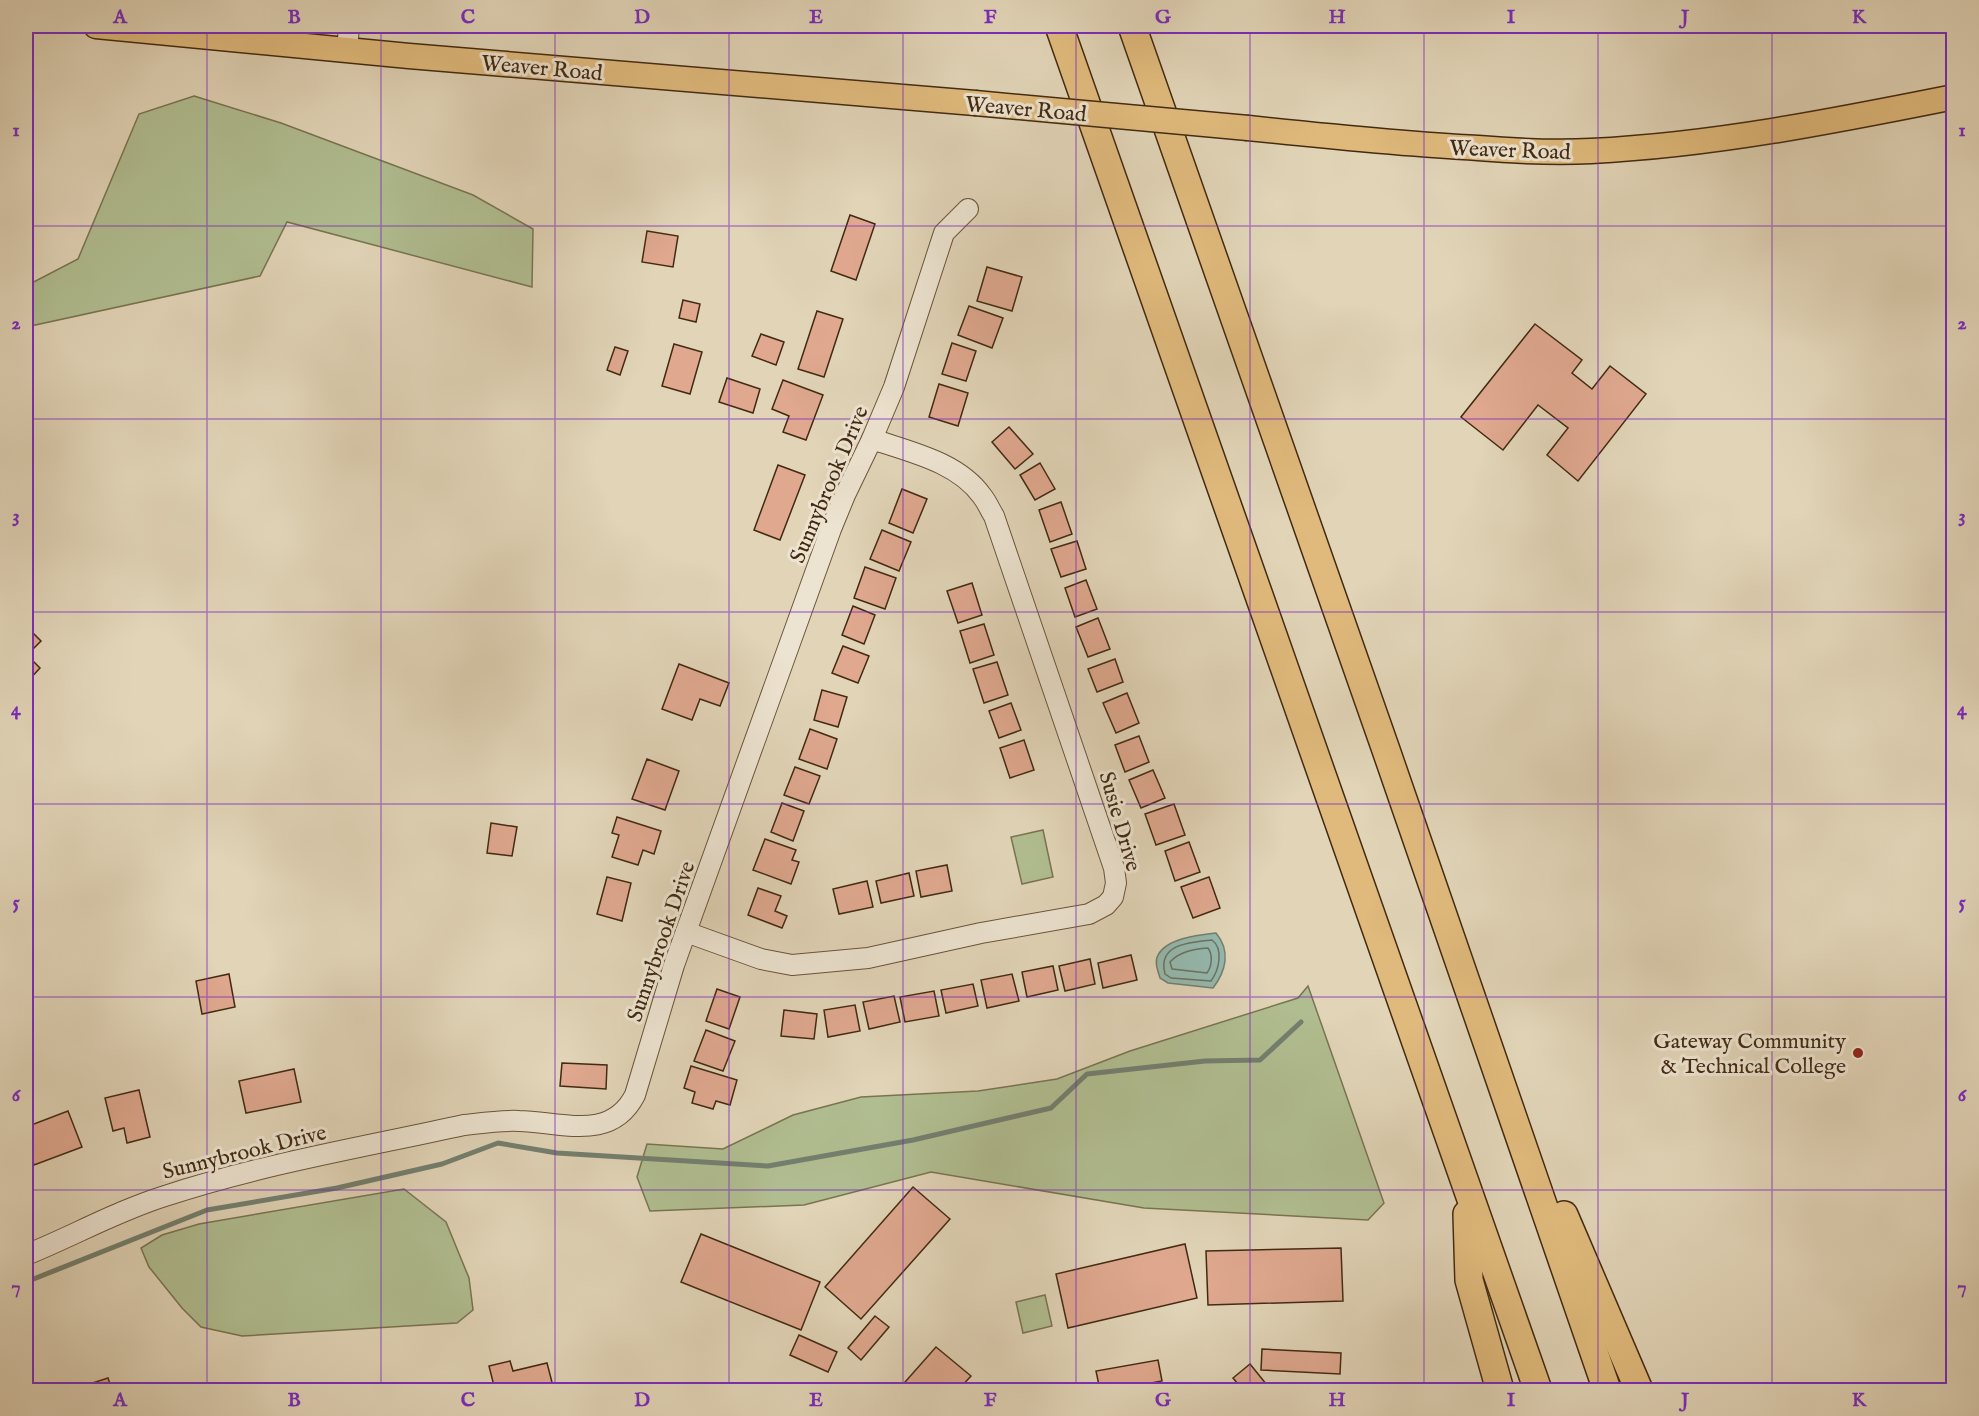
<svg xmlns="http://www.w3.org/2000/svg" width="1979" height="1416" font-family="'IM FELL English',serif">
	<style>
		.green { fill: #b0bd90; stroke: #797451; stroke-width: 1.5 }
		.water { fill: #94b8ad; stroke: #737f6f; stroke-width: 1.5 }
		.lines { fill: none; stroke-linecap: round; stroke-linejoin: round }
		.shore { stroke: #6b7160; stroke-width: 1.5 }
		.stream { stroke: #737f6f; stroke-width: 5 }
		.building { fill: #dfa88f; stroke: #422a12; stroke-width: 1.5 }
		.minor-casing { stroke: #6a543b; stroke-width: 22 }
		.major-casing { stroke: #422a12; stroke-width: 27 }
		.highway-casing { stroke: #422a12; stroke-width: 30 }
		.minor { stroke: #ece3d0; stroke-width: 20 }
		.major { stroke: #e0ba7c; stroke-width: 24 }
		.highway { stroke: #e0ba7c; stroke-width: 27 }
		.major-bridge-casing { stroke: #422a12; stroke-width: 27; stroke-linecap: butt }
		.major-bridge { stroke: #e0ba7c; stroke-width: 24 }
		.grid { fill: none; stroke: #7b2cbf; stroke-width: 1.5; stroke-opacity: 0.55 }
		.poi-dot { fill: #8f2418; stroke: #ece3d0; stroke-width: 2 }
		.labels { text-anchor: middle; stroke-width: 6; stroke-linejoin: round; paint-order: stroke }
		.street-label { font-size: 22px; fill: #422a12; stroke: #ece3d0 }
		.poi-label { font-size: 22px; fill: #422a12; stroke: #ece3d0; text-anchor: end }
		.neatline { fill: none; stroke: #7b2cbf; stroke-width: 2 }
		.grid-label { font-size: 20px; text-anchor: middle; font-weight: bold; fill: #7b2cbf }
	</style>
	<rect width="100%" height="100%" fill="#e1d4b7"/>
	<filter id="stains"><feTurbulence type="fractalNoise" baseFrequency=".00333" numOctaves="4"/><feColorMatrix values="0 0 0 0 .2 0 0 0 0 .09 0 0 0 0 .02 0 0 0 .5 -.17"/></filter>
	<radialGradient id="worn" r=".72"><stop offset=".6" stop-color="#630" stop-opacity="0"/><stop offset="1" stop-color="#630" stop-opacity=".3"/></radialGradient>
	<g class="green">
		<polygon points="194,96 281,123 473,195 533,229 532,287 287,222 260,276 26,327 26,286 78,259 139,114"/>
		<polygon points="1043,830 1053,877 1022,884 1011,837"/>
		<polygon points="1308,986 1384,1203 1368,1220 1144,1208 931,1172 804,1205 650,1211 637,1177 647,1144 723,1149 793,1115 861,1097 978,1091 1057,1079 1130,1051 1298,998"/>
		<polygon points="404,1189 446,1222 469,1278 473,1310 457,1323 242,1336 201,1327 182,1308 149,1267 141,1248 162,1235 199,1224"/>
		<polygon points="1045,1295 1052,1326 1023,1333 1016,1302"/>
	</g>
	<path class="water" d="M1216,933c15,18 10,38 -3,55l-45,-5 -8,-5c-2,-7 -6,-16 -2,-23 9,-17 41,-20 58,-22z"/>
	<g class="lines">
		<g class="shore">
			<path d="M1212,940c12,9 7,30 -1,41l-40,-3 -6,-4c-8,-30 25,-32 47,-34z"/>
			<path d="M1208,948c5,7 4,18 -1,25l-35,-4 -2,-7c10,-11 25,-13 38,-14z"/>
		</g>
		<polyline class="stream" points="26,1282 207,1210 337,1188 442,1164 498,1143 557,1153 768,1166 913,1140 1051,1108 1087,1074 1205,1061 1260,1060 1301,1022"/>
	</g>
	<g class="building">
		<polygon points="850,215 875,224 856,280 831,271"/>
		<polygon points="647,231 678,236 673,267 642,262"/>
		<polygon points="987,267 1022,277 1012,311 977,301"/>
		<polygon points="683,300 700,304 696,322 679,318"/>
		<polygon points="969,306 1003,318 992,348 958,335"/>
		<polygon points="817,311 843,319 824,377 798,369"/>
		<polygon points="1535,324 1582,360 1572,373 1592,389 1610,366 1646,394 1578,481 1547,455 1568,428 1538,405 1503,450 1461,417"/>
		<polygon points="761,334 784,342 776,365 752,356"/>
		<polygon points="952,343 976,351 966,381 942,374"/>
		<polygon points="674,344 702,352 690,394 662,386"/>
		<polygon points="615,347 628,351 620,375 607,370"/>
		<polygon points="727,378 760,389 753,413 719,402"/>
		<polygon points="783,380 823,395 806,440 783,432 789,416 772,409"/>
		<polygon points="939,384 968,393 958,426 929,417"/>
		<polygon points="1009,427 1033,454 1015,469 992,442"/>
		<polygon points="1040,463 1055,489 1035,500 1020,475"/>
		<polygon points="778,465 805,475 780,540 754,530"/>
		<polygon points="902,489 927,499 913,533 889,523"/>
		<polygon points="1061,502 1072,534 1050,542 1039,510"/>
		<polygon points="882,530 911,542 899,571 870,559"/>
		<polygon points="1077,541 1086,569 1061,577 1051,549"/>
		<polygon points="865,567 896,578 885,609 854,598"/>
		<polygon points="1086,580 1097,609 1075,617 1065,588"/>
		<polygon points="972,583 982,615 958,623 947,591"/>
		<polygon points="853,606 875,615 864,644 842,635"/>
		<polygon points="1098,618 1110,649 1088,657 1076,627"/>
		<polygon points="984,624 994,655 970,663 960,631"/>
		<polygon points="26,626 41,641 27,655 40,668 26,683"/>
		<polygon points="843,646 869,656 858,683 832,673"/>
		<polygon points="1115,659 1123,682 1097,692 1088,669"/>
		<polygon points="997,662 1008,695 984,703 973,669"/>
		<polygon points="679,664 729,683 720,706 700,699 692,720 662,709"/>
		<polygon points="822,690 847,697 838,727 814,720"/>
		<polygon points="1127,693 1139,723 1116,733 1103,703"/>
		<polygon points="1011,703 1021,730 999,738 989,711"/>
		<polygon points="810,729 837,739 827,769 799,759"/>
		<polygon points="1139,736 1149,762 1125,772 1115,745"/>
		<polygon points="1024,740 1034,770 1010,778 1000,748"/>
		<polygon points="647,759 679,771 665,810 632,799"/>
		<polygon points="795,767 820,776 809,804 784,795"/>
		<polygon points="1153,770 1165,798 1141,808 1129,780"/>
		<polygon points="782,803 804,811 793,841 771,832"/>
		<polygon points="1174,804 1185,835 1156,845 1145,814"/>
		<polygon points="617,817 661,831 654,854 643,850 638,865 612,857 619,835 612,833"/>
		<polygon points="491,823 517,827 512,856 487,853"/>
		<polygon points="765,839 796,850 792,860 799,862 791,884 753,870"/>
		<polygon points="1189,842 1200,872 1175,881 1165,851"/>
		<polygon points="947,865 952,891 921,897 916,871"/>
		<polygon points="909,873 914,896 881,903 876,881"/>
		<polygon points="607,877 631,883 622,921 597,914"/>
		<polygon points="1209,877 1220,908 1193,918 1181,887"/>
		<polygon points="867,881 873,907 839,914 833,889"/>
		<polygon points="758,888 781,896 775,911 787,916 782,928 748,915"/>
		<polygon points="1131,955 1137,980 1103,988 1098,963"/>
		<polygon points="1090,959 1095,984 1065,991 1059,966"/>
		<polygon points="1053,966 1058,990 1027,997 1022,972"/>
		<polygon points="229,974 235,1007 202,1014 196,981"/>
		<polygon points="1012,974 1019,1001 987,1008 981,980"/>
		<polygon points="973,984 978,1006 946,1013 941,990"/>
		<polygon points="717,989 740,997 729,1029 706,1021"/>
		<polygon points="934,991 939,1016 905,1022 900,997"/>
		<polygon points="894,996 900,1022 869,1029 863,1002"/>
		<polygon points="855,1005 860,1031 828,1037 824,1010"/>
		<polygon points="784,1010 817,1014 814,1039 781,1036"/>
		<polygon points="706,1030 735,1041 723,1071 694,1061"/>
		<polygon points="562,1063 607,1065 606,1089 560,1086"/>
		<polygon points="691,1066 737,1080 730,1105 716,1101 713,1109 692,1103 695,1092 684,1088"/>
		<polygon points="294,1069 301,1102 246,1113 239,1081"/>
		<polygon points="139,1090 150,1137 127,1143 124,1128 113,1131 105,1098"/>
		<polygon points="68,1111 82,1147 34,1165 26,1142 26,1127"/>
		<polygon points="913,1187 950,1219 861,1319 825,1287"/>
		<polygon points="701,1234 820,1282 801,1330 681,1282"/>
		<polygon points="1185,1244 1197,1298 1068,1328 1056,1274"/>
		<polygon points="1341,1248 1343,1301 1208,1305 1206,1251"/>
		<polygon points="875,1316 889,1327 861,1360 848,1348"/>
		<polygon points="799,1335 837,1352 828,1372 790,1355"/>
		<polygon points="936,1347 971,1376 958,1390 898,1390"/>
		<polygon points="1262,1349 1341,1353 1340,1374 1261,1370"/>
		<polygon points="1158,1360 1162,1381 1113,1390 1100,1390 1096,1371"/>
		<polygon points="510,1361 513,1371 547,1363 554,1390 495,1390 489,1366"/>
		<polygon points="1250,1364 1271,1390 1243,1390 1233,1378"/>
		<polygon points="108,1378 112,1390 71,1390"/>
	</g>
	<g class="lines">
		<g class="minor-casing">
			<g id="minor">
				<polyline points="347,51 349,26"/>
				<path d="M686,932l75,27 31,6 76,-7 113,-25 108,-19 17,-9 7,-8 3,-14 -2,-15 -120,-352c-4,-6 -7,-14 -12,-20 -24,-34 -72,-44 -110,-57"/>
				<path d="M26,1255c47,-19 91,-44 139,-59 97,-32 199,-49 299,-71 18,-2 37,-5 55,-4 43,1 92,21 116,-26l39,-130 157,-436 14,-34 27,-56 22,-52 50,-154 24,-24"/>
			</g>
		</g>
		<g class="major-casing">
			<g id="major">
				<polyline points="96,26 409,56 975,103"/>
				<path d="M1248,128c76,8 153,16 230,20 37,3 75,5 113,3 122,-6 243,-30 363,-54"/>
			</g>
		</g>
		<g class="highway-casing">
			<g id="highway">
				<polyline points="1059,26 1538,1390"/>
				<polyline points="1132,26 1386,750 1607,1390"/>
				<polyline points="1467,1214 1469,1280 1500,1390"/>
				<polyline points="1564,1215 1639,1390"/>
			</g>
		</g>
		<use href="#minor" class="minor"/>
		<use href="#major" class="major"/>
		<use href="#highway" class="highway"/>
		<g class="major-bridge-casing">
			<polyline id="major-bridge" points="975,103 1248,128"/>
		</g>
		<use href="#major-bridge" class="major-bridge"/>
	</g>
	<path class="grid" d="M207,26v1364M381,26v1364M555,26v1364M729,26v1364M903,26v1364M1076,26v1364M1250,26v1364M1424,26v1364M1598,26v1364M1772,26v1364M26,226h1928M26,419h1928M26,612h1928M26,804h1928M26,997h1928M26,1190h1928"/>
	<circle class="poi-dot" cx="1858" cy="1053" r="6"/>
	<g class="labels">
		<g class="street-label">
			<text transform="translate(542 67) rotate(5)" y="8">Weaver Road</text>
			<text transform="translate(1026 108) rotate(5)" y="8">Weaver Road</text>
			<text transform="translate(1510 149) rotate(2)" y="8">Weaver Road</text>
			<text transform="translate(828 484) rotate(-67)" y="8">Sunnybrook Drive</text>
			<text transform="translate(1121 821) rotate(74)" y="8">Susie Drive</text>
			<text transform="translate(660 941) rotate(-71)" y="8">Sunnybrook Drive</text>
			<text transform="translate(244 1151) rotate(-14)" y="8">Sunnybrook Drive</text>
		</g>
		<g class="poi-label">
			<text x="1846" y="1048">Gateway Community<tspan x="1846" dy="25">&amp; Technical College</tspan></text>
		</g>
	</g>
	<rect width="1979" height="1416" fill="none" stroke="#e1d4b7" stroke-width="66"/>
	<rect x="33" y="33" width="1913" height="1350" class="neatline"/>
	<g class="grid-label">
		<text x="120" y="23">A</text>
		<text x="294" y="23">B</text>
		<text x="468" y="23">C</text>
		<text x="642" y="23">D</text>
		<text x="816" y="23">E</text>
		<text x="990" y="23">F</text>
		<text x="1163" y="23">G</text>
		<text x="1337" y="23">H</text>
		<text x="1511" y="23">I</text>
		<text x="1685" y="23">J</text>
		<text x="1859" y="23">K</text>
		<text x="16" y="136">1</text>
		<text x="1962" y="136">1</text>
		<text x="16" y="329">2</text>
		<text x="1962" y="329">2</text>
		<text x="16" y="522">3</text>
		<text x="1962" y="522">3</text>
		<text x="16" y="715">4</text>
		<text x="1962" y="715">4</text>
		<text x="16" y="908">5</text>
		<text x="1962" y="908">5</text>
		<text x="16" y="1101">6</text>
		<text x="1962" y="1101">6</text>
		<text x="16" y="1293">7</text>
		<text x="1962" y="1293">7</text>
		<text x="120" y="1406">A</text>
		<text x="294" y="1406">B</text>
		<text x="468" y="1406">C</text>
		<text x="642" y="1406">D</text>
		<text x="816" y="1406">E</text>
		<text x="990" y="1406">F</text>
		<text x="1163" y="1406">G</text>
		<text x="1337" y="1406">H</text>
		<text x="1511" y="1406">I</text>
		<text x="1685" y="1406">J</text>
		<text x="1859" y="1406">K</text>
	</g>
	<rect width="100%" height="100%" filter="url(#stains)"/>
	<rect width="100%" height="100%" fill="url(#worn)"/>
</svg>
